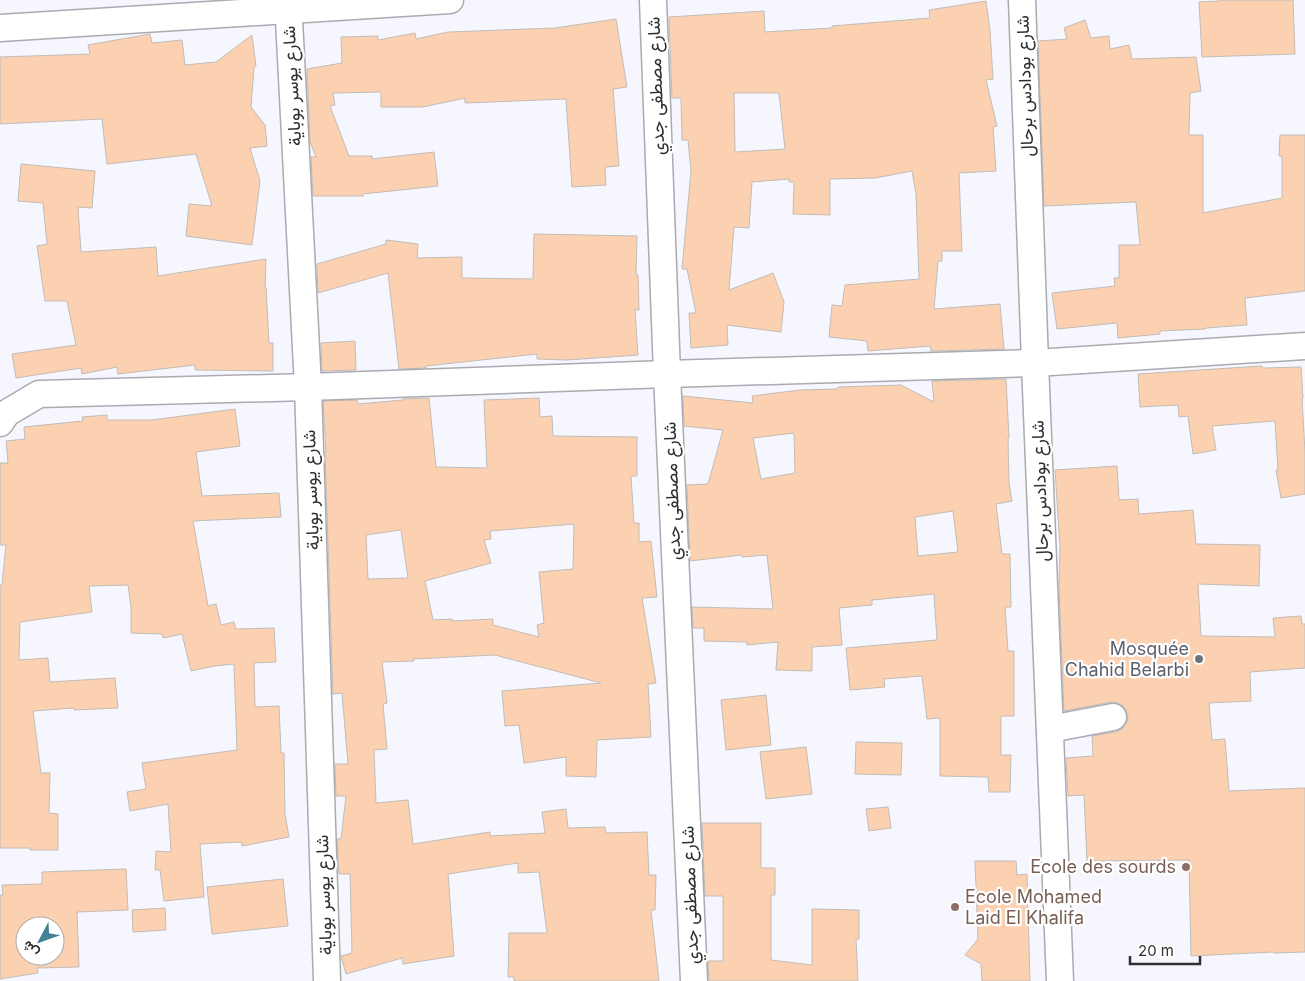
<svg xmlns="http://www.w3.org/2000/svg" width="1305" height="981" font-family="Inter,Vazirmatn,sans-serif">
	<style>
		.building { fill: #fbd1b1; stroke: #c3bcb7; fill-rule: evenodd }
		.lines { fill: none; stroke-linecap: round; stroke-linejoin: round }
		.minor-casing { stroke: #aaaab1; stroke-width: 29 }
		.minor { stroke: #fff; stroke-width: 26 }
		.worship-dot { fill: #6b7280; stroke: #fff; stroke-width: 2 }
		.education-dot { fill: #8d6e63; stroke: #fff; stroke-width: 2 }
		.labels { text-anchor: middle; stroke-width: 4.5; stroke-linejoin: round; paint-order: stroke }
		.street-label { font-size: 18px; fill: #303033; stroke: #fff }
		.worship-label { font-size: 18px; fill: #5b616d; stroke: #fff; text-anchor: end }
		.education-label { font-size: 18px; fill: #785e54; stroke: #fff; text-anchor: end }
	</style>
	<rect width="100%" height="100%" fill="#f6f6fe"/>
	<g class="building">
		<polygon points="1219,0 1293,0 1295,54 1202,57 1199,2 1219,1"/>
		<path d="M986,1l4,29 3,49 -7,1 11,46 -4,1 3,44 -37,2 3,78h-20v10h-4l-4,48 66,-5 4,45 -73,2 -1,-5 -62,5 -1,-10 -38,-4 3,-32 10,1 3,-21 74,-6 -3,-85 -4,-23 -37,7 -45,1v36l-37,-1 1,-32h-5v-3l-37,3 -3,46 -15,-1 -5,63 44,-17 11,29 -3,30 -54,-7 1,20 -37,3 -2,-35h7l-9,-44h-5l9,-98 -3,-31h-6l-1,-42h-9l-3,-81 95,-6 1,21 67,-4v-2l98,-8 -1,-8zM734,93h45l6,56 -50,3z"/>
		<polygon points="616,19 627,87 613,89 619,166 605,167 606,185 572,187 566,99 465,103 465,98 423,107 381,107 381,92 333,93 335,105 330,106 349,156 372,156 372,159 434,152 438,186 363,194 363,196 313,196 311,157 316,157 310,142 307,69 342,63 341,37 378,36 378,40 415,33 416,39 448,32 555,28"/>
		<polygon points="1085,20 1091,38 1109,36 1110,49 1129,45 1132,59 1196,57 1201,91 1190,93 1189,135 1203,135 1203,213 1282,198 1282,156 1279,156 1280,135 1305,135 1305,291 1245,298 1247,325 1206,328 1206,329 1160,331 1160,334 1118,338 1117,323 1057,329 1052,293 1115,286 1114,278 1119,278 1119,245 1140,245 1136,202 1044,206 1038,41 1067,39 1064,28"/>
		<polygon points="150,34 152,43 182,40 185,65 216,62 252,35 256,66 254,67 251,107 265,125 267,146 250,148 260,181 252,245 186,236 189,204 212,206 196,154 107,164 102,119 0,124 0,57 90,54 88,45"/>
		<polygon points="21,164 95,171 92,208 78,207 81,252 156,247 158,276 266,259 265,287 266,287 269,343 273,343 273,371 195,370 195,365 118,374 117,367 82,374 81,368 16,378 12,354 76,345 67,301 45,301 37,246 47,244 43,203 18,201"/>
		<polygon points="534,234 637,236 636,275 638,275 639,310 635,310 638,355 567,360 537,359 537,354 426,366 426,368 399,369 388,273 318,293 317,264 386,244 386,240 418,244 417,258 462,257 462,278 533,279"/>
		<polygon points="355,341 356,370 322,371 321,343"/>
		<polygon points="1262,366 1263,368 1301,367 1303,398 1302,398 1305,452 1305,494 1281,498 1276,470 1278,470 1275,421 1212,426 1216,450 1193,454 1188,416 1179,417 1178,405 1140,407 1138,374"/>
		<path d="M1006,379l3,59h-1l1,45 3,18 -16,3 6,50h8l1,53h-6l3,44h6v65h-13v39h10l-1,37h-21l-1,-15 -48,-1v-58l-13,1 -5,-43 -38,3 1,8 -35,3 -4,-42 91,-8 -3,-46 -62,6v5l-33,3 3,37 -30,2v24l-36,-1 2,-28 -31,3v-3l-43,-1v-13h-11l-1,-21 81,2 -6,-54 -25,2v-2l-52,6 -3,-76 21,-1 15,-54 -39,-4 -1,-30 70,7 -1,-7 48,-6 37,-1 1,-2 63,-2 33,17 -2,-21zM794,433l1,40 -34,6 -8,-41zM953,511l5,41 -40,4 -3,-39z"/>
		<path d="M429,398l7,69 51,1 -3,-68 55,-2 1,19 12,-1 1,20 84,1v39h-6l3,47h5v19l12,-1 6,56 -15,1 14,85 -8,1 3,53 -54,3 -1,37 -30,-1v-19l-42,6 -5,-38 -14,1 -3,-35 99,-8 -106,-28 -82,4 1,2 -32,1 5,41 -4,1 4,45 -13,1 2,53 32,-3 5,44 77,-12v4l55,-3 -3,-21 24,-3 2,19 37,-1 1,6 41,-1 2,43h7l-1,35h-4l8,71h-145v-4h-6l1,-44h38l-8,-61 -21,1v-10l-70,11 6,82 -51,8 -1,-6 -56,16 -5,-18 11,-3 -2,-79h-11l-2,-35h4l5,-43h-10l-1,-32h13l-6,-71 -9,1 -8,-242h1l-3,-51 34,-1 1,4 45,-4v-1zM574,524l-1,45 -34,3 5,51 -7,2 2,12 -46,-12v-6l-41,2v-2l-19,1 -8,-39 66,-18 -7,-23 7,-1 -1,-8zM401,530l7,48 -40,1 -2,-44z"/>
		<polygon points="235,409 240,446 196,452 202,496 279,493 281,517 193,521 208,606 216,604 221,625 234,622 236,629 274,628 276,662 254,663 255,707 279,706 281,753 284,753 285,814 289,837 242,846 241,842 200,844 204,897 164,901 160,870 155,870 156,851 171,852 168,804 130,811 127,792 146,789 142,763 237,750 234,664 214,666 191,671 182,634 163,638 162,634 131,633 131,607 128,585 89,586 92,612 20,622 19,660 48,658 50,682 115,678 118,708 74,710 74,708 33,711 41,773 50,773 49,813 58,814 58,850 30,850 30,848 0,848 0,585 2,585 6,545 0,545 0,463 8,463 6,441 25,439 24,427 83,421 82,417 107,415 107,420 152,420"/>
		<polygon points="1117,466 1119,500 1138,499 1139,514 1193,510 1196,544 1260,545 1259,586 1198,584 1201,636 1275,637 1273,618 1301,616 1302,624 1305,624 1305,668 1250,672 1251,701 1209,703 1212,740 1225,739 1229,791 1305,788 1305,952 1274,953 1274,952 1191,956 1189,860 1087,861 1084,795 1068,796 1066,758 1093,756 1092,736 1116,732 1122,729 1127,722 1128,715 1124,707 1118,703 1111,702 1064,711 1059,587 1060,547 1055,470"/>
		<polygon points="766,695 771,745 726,750 721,700"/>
		<polygon points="856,742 902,743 901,775 855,774"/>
		<polygon points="806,747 812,794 766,799 760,752"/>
		<polygon points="888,807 891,828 869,831 866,809"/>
		<polygon points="702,823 761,823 761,868 775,868 775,895 771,895 771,960 812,965 812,909 859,910 859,939 856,939 858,981 709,981 708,961 723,961 723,896 705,896"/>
		<polygon points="975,861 1016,861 1017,875 1027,874 1030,981 982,981 981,964 965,955 978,939"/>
		<path d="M126,869l2,41 -51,2 2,55 -42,1 1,5 -38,6v-84h3l-1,-10 40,-1v-12zM25,926h30v30h-30z"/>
		<polygon points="283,879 288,926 212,934 207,887"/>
		<polygon points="165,908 166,930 133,932 132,910"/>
	</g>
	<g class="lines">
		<g class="minor-casing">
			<g id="minor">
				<polyline points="288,0 308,387 327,981"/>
				<polyline points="653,0 667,374 694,981"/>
				<polyline points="1022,0 1035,363 1060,981"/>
				<polyline points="0,28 450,0"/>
				<polyline points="0,423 7,413 39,394 308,387 667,374 1035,363 1305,346"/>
				<polyline points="1050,729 1113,717"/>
			</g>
		</g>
		<use href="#minor" class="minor"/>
	</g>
	<circle class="worship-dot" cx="1199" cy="659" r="5"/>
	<g class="education-dot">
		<circle cx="1186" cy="867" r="5"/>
		<circle cx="955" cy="907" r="5"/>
	</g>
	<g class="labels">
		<g class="street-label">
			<text transform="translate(292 86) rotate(-93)" y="6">شارع يوسر بوباية</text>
			<text transform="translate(656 86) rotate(-92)" y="6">شارع مصطفى جدي</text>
			<text transform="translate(1025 86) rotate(-92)" y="6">شارع بودادس برحال</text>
			<text transform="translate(311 490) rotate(-92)" y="6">شارع يوسر بوباية</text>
			<text transform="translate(672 491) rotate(-92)" y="6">شارع مصطفى جدي</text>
			<text transform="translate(1040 491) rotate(-92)" y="6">شارع بودادس برحال</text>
			<text transform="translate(324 895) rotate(-92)" y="6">شارع يوسر بوباية</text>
			<text transform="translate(690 895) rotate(-92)" y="6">شارع مصطفى جدي</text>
		</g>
		<g class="worship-label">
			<text x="1189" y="655">Mosquée<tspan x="1189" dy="21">Chahid Belarbi</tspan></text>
		</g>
		<g class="education-label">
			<text x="1176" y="873">Ecole des sourds</text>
			<text x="965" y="903" text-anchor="start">Ecole Mohamed<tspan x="965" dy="21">Laid El Khalifa</tspan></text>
		</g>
	</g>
	<g transform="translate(40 941) rotate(229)"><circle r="24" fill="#ffffff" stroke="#acacad"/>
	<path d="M0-4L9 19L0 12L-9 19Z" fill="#438296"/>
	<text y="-8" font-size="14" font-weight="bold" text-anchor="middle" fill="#303033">ش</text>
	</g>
	<path d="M1130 956v8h70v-8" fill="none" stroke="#303033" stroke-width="2.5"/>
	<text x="1138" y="956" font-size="15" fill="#303033" stroke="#ffffff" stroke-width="4" paint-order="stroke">20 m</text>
</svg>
